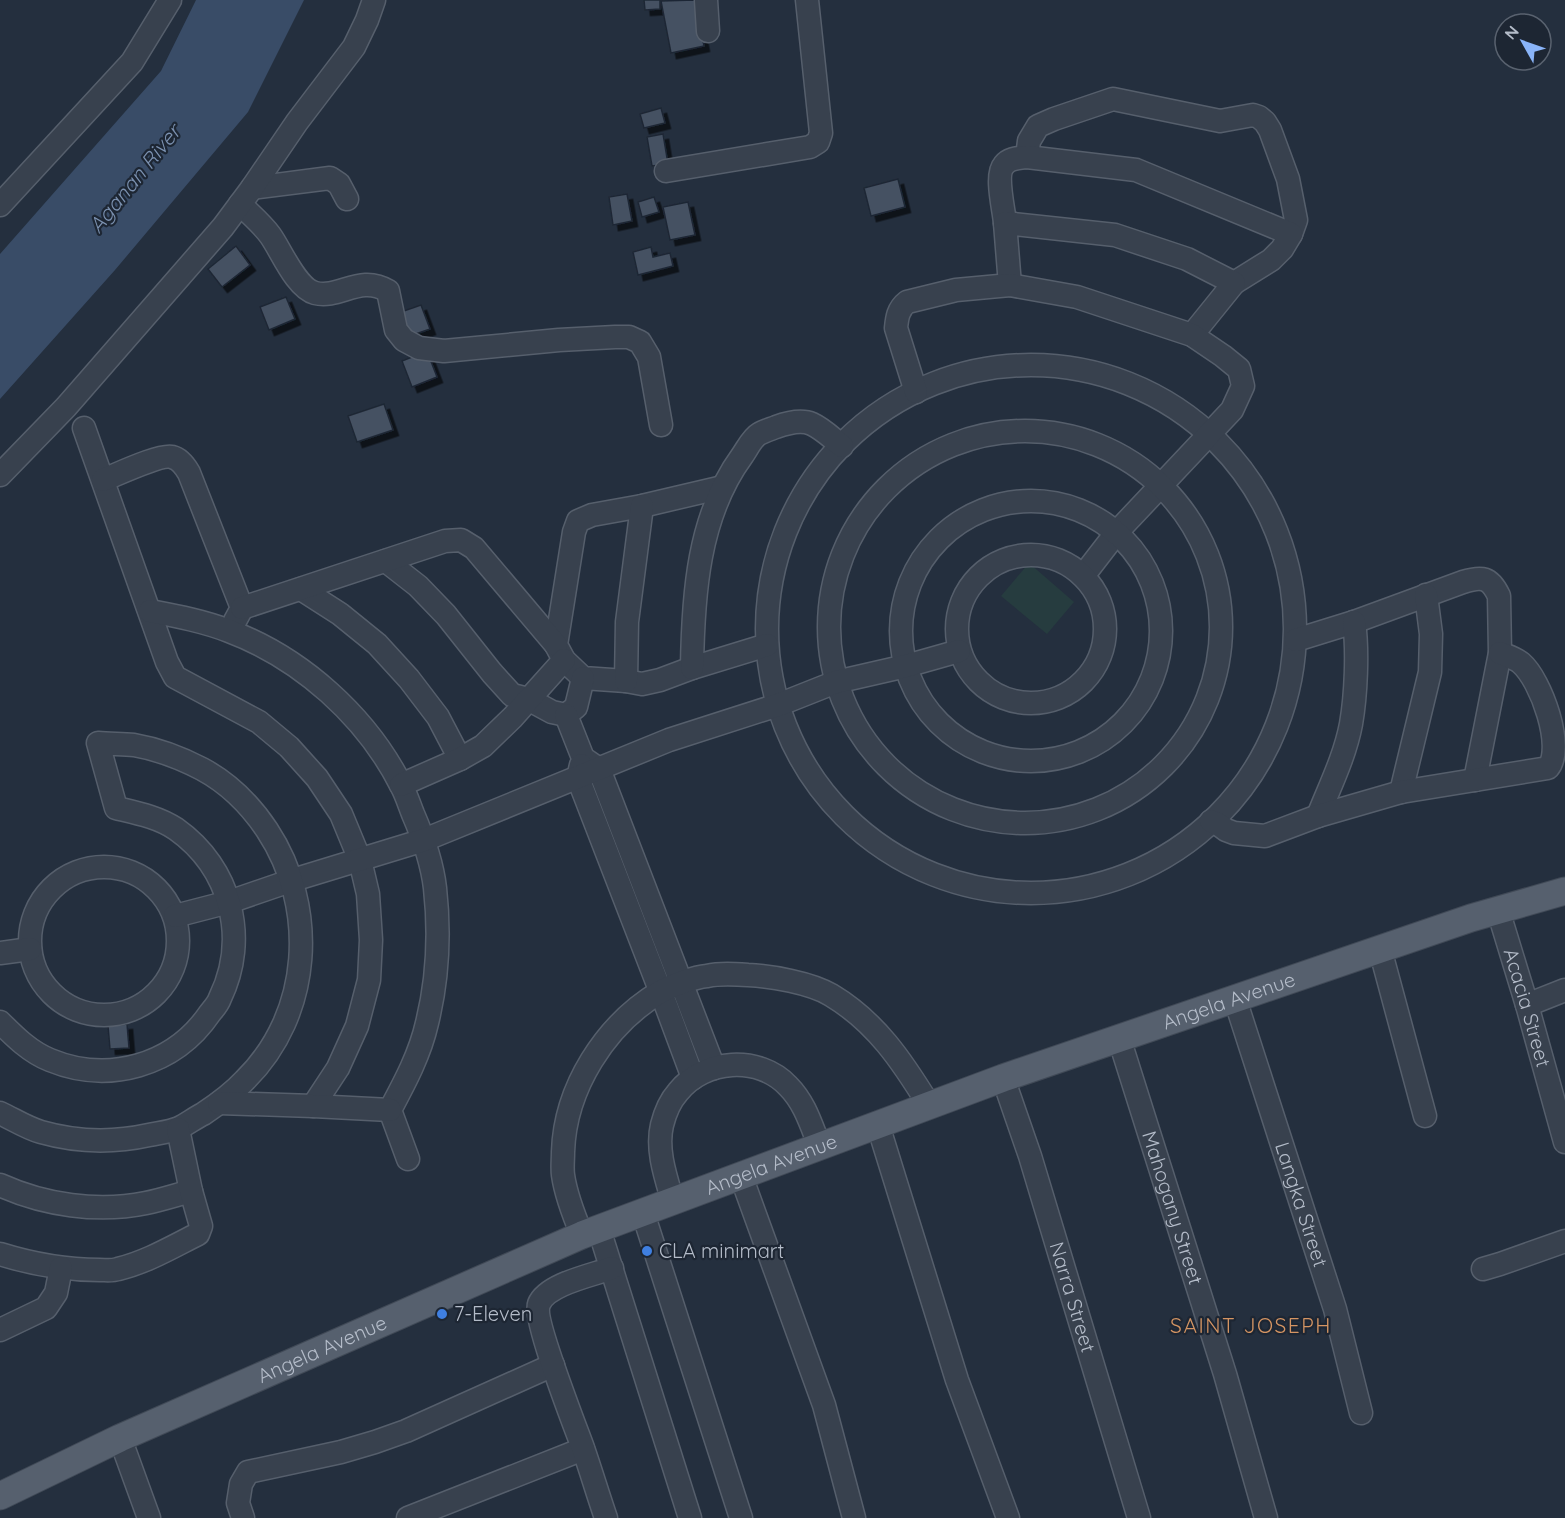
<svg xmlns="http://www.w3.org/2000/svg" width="1565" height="1518" font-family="Quicksand,sans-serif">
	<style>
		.green { fill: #263c3f }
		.water { fill: #394c67 }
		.building { fill: #455162; stroke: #1f2835; stroke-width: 1.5; filter: url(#shadow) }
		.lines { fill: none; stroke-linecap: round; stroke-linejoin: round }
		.minor-casing { stroke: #565f6c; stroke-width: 25 }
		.major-casing { stroke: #414a57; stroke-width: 29 }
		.minor { stroke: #38414e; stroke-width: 22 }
		.major { stroke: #56606e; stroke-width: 27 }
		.shop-dot { fill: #3f7fe0; stroke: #1d2633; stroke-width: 2 }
		.labels { text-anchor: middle; stroke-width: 4.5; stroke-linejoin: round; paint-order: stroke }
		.street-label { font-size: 20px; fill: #b4bcc9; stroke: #1d2633 }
		.poi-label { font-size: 20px; fill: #b4bcc9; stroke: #1d2633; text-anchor: start }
		.water-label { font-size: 21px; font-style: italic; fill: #7c92b1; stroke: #1d2633 }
		.neighbourhood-label { font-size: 21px; letter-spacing: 1.5px; fill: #d59563; stroke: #1d2633 }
	</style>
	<defs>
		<filter id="shadow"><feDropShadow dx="5.5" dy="5.5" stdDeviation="0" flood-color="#0009"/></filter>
	</defs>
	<rect width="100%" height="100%" fill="#242f3e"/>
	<polygon class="green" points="1029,563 1074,602 1047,634 1001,596"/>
	<polygon class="water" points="196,0 304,0 248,112 115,270 0,399 0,254 161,71"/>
	<g class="building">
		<polygon points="644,0 660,0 660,9 645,10"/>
		<polygon points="695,0 704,46 671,53 661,1"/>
		<polygon points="661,108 665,123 644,128 640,114"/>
		<polygon points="663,134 668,164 652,166 647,137"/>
		<polygon points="898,179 905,207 871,216 864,188"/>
		<polygon points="627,194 632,221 613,225 609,197"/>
		<polygon points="654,197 659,212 642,217 638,202"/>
		<polygon points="688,202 695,235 670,240 663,207"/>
		<polygon points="236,246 250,265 222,287 208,269"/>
		<polygon points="651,247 653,257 670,253 673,266 638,275 633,252"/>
		<polygon points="286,297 295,319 269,330 260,307"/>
		<polygon points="421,305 430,329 407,337 398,313"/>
		<polygon points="427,351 437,377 412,387 402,361"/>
		<polygon points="384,404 393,430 357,442 348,416"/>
		<polygon points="127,1024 129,1048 110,1049 108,1026"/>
	</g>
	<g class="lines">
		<g class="minor-casing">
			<g id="minor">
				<polyline points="706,0 708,31"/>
				<polyline points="1027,157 1029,141 1038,126 1054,119 1113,99 1220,121 1253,115 1259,117 1265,122 1270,130 1288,179 1296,220 1291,234"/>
				<polyline points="666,171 810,147 818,142 821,133 807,0"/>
				<polyline points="252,188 330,178 339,184 347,199"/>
				<path d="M240,204c10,10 22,20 30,31 11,15 26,53 45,58 25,6 45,-19 73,-2l8,39 8,10 15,8 25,3 115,-11 56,-3h14l11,5 9,15 12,68"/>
				<polyline points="0,205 132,62 170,0"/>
				<path d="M1005,223c-1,-13 -10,-48 -1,-58 5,-7 15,-7 23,-8l109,13 155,64 -9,15 -11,11 -37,23"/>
				<polyline points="1010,285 1005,223 1115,235 1187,259 1234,283 1192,335"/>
				<circle cx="1031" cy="629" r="264"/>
				<path d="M916,392l-20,-64c1,-10 2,-19 11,-26l49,-12 54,-5 67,12 115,38 31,21 16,13 4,17 -11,24 -115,122 -34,44"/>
				<polyline points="84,428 167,662 175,677 259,722 289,747 317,778 341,814 360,860 368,894 371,940 369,980 357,1026 338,1068 313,1106"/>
				<circle cx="1025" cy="627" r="196"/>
				<polyline points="0,475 66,407 223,227 252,188 297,122 354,47 367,20 374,0"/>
				<path d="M103,480c13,-5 57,-26 69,-23 8,2 13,9 17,16l53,135 -7,13"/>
				<polyline points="723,487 642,506 592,515 578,521 574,532 556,645 564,660 583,678 626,681 642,684 660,680 692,668 767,645"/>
				<circle cx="1031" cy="631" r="130"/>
				<circle cx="1031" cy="629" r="74"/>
				<polyline points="386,561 418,586 446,615 492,673 512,695 528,699 552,712 566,715 576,707 583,678"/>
				<polyline points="301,589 340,614 377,644 409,679 438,717 460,759"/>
				<polyline points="242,608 445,541 461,540 474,548 556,645"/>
				<path d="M150,611c26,5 53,10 79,20 72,27 137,85 172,154 5,9 8,19 12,29 10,23 19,48 22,74 5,45 3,90 -8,135 -7,31 -22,59 -37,87l18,49"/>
				<path d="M1296,640l58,-18 109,-40c19,-6 27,-5 36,14l1,57 -25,127"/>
				<path d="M692,668c1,-73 6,-152 50,-212 5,-7 10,-18 17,-22 5,-3 12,-5 17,-7 11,-4 25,-8 36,-3 11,5 21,15 30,22"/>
				<polyline points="626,681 627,622 642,506"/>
				<polyline points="566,715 583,758 599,769 714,1068"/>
				<polyline points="581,765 578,778 667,1008 693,1078"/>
				<polyline points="401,785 460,759 483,746 513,717 564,660"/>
				<polyline points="1401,792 1430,672 1431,634 1426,595"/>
				<path d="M1318,816c12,-30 27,-60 33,-92 5,-29 7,-73 3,-102"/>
				<path d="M1211,821l7,3 8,6 8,3 31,3 53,-20 83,-24 147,-24c17,-20 -7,-88 -27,-105 -6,-5 -14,-7 -21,-10"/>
				<circle cx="104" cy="941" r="74"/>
				<path id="s1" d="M1498,910l29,95 38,137"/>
				<polyline points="175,916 229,902 293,880 424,840 669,740 778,705 836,682 906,666 959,651"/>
				<polyline points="1380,949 1425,1116"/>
				<polyline points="0,953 30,949"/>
				<path id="s2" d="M1235,999l100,310 26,104"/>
				<polyline points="1527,1005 1565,990"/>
				<path d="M0,1022c15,15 30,30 50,38 58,24 124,6 160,-47 4,-5 8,-9 10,-15 29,-60 11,-130 -44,-169 -18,-12 -39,-16 -60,-21l-18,-65c12,1 24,1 36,2 23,4 47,13 68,24 26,14 49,37 65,61 51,77 45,184 -22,250 -12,13 -27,24 -42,34 -8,4 -16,10 -24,14 -9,4 -21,5 -30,7 -36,8 -73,7 -108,-3 -14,-4 -28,-13 -41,-19"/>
				<path id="s3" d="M1119,1038l106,336 41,144"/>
				<path id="s4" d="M1003,1078l27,78 109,362"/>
				<polyline points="219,1103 313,1106 390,1110"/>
				<polyline points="878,1125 957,1380 1008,1518"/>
				<polyline points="741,1176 824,1405 854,1518"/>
				<path d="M0,1185c44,20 98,28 146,18 15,-3 30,-8 45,-12"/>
				<path d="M673,1202c-7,-24 -17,-52 -11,-77 3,-12 8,-24 16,-33 26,-33 81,-37 110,-6 17,17 23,39 32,61"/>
				<polyline points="643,1213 741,1518"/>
				<polyline points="599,1229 690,1518"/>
				<path d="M582,1235c-8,-19 -16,-39 -19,-60 -1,-7 0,-15 0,-23 2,-64 42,-127 97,-160 10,-6 35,-15 47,-16 13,-3 27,-2 41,-1 23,1 63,8 83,20 45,27 71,66 98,110"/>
				<path d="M0,1254c32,10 66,16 100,16 6,0 12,1 18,-1 29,-7 54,-22 80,-35l3,-8 -10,-35 -13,-62"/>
				<polyline points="1483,1269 1500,1264 1565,1241"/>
				<polyline points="0,1330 46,1308 56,1293 61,1268"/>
				<polyline points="120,1438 149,1518"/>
				<polyline points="243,1518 238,1503 241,1484 248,1472 341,1452 375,1442 406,1431 553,1365"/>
				<polyline points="408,1518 583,1449"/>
				<path d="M606,1518c-8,-23 -15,-47 -23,-70 -8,-22 -50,-129 -44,-144 8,-20 54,-29 73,-36"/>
			</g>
		</g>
		<g class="major-casing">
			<g id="major">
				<path id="s5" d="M0,1496l120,-58 462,-203 421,-157 468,-160 94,-27"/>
			</g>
		</g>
		<use href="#minor" class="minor"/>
		<use href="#major" class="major"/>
	</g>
	<g class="shop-dot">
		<circle cx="647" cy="1251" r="6"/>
		<circle cx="442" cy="1314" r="6"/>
	</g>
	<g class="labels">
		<g class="street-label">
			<text dy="7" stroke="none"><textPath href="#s5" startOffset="1326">Angela Avenue</textPath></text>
			<text dy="7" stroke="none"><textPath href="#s1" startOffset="102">Acacia Street</textPath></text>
			<text dy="7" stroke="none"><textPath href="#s5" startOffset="840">Angela Avenue</textPath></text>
			<text dy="7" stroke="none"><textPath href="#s2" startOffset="216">Langka Street</textPath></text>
			<text dy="7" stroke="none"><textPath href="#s3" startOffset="178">Mahogany Street</textPath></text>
			<text dy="7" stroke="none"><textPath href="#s4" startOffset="230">Narra Street</textPath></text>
			<text dy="7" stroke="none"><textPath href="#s5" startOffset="354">Angela Avenue</textPath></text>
		</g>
		<g class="poi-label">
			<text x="659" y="1258">CLA minimart</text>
			<text x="454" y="1321">7-Eleven</text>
		</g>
		<g class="water-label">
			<text transform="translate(135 179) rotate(-51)" y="7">Aganan River</text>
		</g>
		<g class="neighbourhood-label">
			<text x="1251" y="1333">SAINT JOSEPH</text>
		</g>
	</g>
	<g transform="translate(1523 42) rotate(310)"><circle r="28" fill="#1d2633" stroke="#59626f" stroke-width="1.5"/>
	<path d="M0-4.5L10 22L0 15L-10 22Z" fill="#8ab4f8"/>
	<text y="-9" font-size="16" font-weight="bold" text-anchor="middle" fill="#b4bcc9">N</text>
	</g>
</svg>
